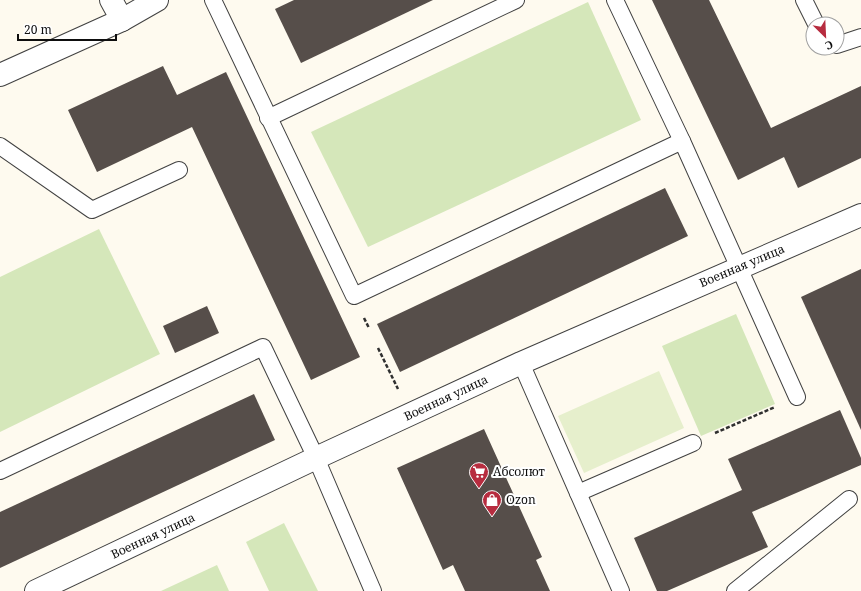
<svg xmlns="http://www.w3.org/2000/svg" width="861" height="591" font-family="'Noto Serif',serif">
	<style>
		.green { fill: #d5e7ba }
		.pitch { fill: #e6efcc }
		.building { fill: #564e4a }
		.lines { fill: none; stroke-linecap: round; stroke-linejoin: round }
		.service-casing { stroke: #414141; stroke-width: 18 }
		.minor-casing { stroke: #414141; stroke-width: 24 }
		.path { stroke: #303030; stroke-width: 2.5; stroke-dasharray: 4 2; stroke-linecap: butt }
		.service { stroke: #fff; stroke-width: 16 }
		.minor { stroke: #fff; stroke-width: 22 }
		.labels { text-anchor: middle; stroke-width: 4; stroke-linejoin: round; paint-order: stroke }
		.street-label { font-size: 12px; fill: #0e0e0e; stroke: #fff }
		.poi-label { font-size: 12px; fill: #0e0e0e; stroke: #fff; text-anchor: start }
	</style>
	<rect width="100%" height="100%" fill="#fefaef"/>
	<g class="green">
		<polygon points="588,2 641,120 368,247 311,132"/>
		<polygon points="99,229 160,354 0,432 0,277"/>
		<polygon points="736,314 775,404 701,436 662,346"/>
		<polygon points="284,523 318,591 269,591 246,542"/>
		<polygon points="217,565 229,591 161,591"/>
	</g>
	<polygon class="pitch" points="659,371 684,428 584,473 558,416"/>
	<g class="building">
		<polygon points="294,0 433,0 301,63 275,9"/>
		<polygon points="652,0 709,0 771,128 861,86 861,158 798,188 784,157 738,180"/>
		<polygon points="163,66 177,95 226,72 360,357 311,380 192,127 97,172 68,110"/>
		<polygon points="665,188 688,236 400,372 377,324"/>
		<polygon points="861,269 861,430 801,297"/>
		<polygon points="207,306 219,333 175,353 163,326"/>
		<polygon points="254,394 275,440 0,568 0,512"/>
		<polygon points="840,410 861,458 861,465 752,512 768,547 667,591 657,591 634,538 742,490 728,459"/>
		<polygon points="484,429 542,557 536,560 550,591 465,591 453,565 443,570 397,468"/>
	</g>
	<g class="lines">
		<g class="service-casing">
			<g id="service">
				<polyline points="213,0 354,296 682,141 797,397"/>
				<polyline points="615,0 682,141"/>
				<polyline points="804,0 816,24"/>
				<polyline points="837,45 861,37"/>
				<polyline points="268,118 516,0"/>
				<polyline points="0,146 92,210 179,170"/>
				<polyline points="521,363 621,591"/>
				<polyline points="0,471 263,347 316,458 373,591"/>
				<polyline points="578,493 693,443"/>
				<polyline points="735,591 849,499"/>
			</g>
		</g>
		<g class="minor-casing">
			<g id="minor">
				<polyline points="111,0 122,20"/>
				<polyline points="0,75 122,20 157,0"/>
				<polyline points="36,591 316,458 521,363 861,215"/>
			</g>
		</g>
		<g class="path">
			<polyline points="364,318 369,328"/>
			<polyline points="378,348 398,389"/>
			<polyline points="715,433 775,407"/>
		</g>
		<use href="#service" class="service"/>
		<use href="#minor" class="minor"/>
	</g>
	<defs>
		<g id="supermarket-pin" transform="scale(1)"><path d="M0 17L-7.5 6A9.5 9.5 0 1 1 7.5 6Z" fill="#b72c3f" stroke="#fff"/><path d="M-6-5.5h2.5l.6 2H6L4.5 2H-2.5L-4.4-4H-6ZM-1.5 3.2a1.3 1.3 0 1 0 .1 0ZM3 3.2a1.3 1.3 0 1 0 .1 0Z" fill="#fff"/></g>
		<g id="shop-pin" transform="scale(1)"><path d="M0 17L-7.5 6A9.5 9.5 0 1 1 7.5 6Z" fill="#b72c3f" stroke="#fff"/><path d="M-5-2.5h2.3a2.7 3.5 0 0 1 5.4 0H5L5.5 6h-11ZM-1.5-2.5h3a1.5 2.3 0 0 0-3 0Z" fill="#fff"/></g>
	</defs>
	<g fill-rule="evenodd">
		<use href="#supermarket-pin" x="479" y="472"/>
		<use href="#shop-pin" x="492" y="500"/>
	</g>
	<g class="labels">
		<g class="street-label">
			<text transform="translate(742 266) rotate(-23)" y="4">Военная улица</text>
			<text transform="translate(446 398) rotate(-25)" y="4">Военная улица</text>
			<text transform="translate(153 536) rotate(-25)" y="4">Военная улица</text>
		</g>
		<g class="poi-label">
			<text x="493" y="476">Абсолют</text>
			<text x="506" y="504">Ozon</text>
		</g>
	</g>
	<g transform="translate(825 36) rotate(156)"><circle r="19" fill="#ffffff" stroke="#9f9f9f"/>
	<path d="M0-3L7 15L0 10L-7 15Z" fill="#b72c3f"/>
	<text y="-6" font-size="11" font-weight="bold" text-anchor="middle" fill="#0e0e0e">С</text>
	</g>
	<path d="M18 34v6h98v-6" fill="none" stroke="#0e0e0e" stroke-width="2"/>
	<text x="24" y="34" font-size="12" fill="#0e0e0e" stroke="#ffffff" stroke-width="3" paint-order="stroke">20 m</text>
</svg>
